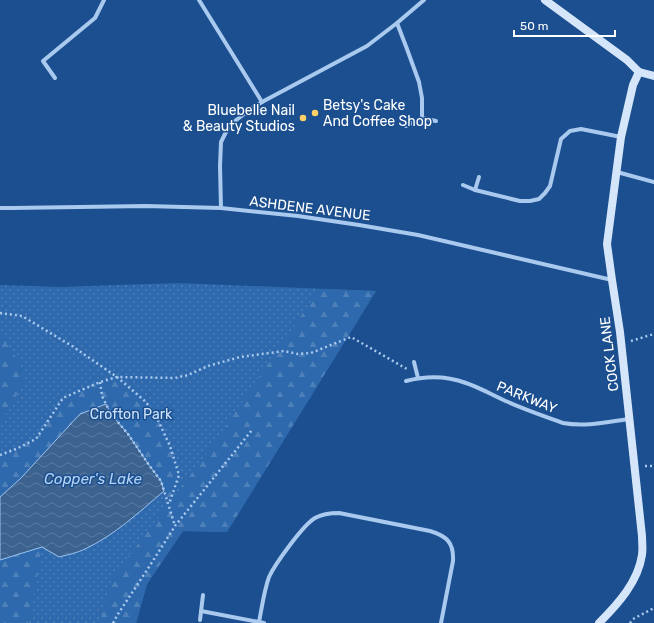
<svg xmlns="http://www.w3.org/2000/svg" width="654" height="623" font-family="Rubik,sans-serif">
	<style>
		.grass { fill: url(#grass-dots) }
		.forest { fill: url(#forest-firs) }
		.water { fill: url(#water-waves); stroke: #9cc4f0 }
		.lines { fill: none; stroke-linecap: round; stroke-linejoin: round }
		.path { stroke: #a9c9ee; stroke-width: 2.5; stroke-dasharray: 2 3; stroke-linecap: butt }
		.minor { stroke: #a9c9ee; stroke-width: 4 }
		.secondary { stroke: #d6e6fa; stroke-width: 8 }
		.poi-dot { fill: #ffd166; stroke: #1b4f8f; stroke-width: 1.5 }
		.labels { text-anchor: middle; stroke-width: 3; stroke-linejoin: round; paint-order: stroke }
		.poi-label { font-size: 14px; fill: #fff; stroke: #1b4f8f; text-anchor: start }
		.street-label { font-size: 14px; fill: #fff; stroke: #1b4f8f }
		.park-label { font-size: 14px; fill: #cfe3fa; stroke: #1b4f8f }
		.water-label { font-size: 15px; font-style: italic; fill: #b5d3f5; stroke: #1b4f8f }
	</style>
	<defs>
		<pattern id="grass-dots" width="8" height="8" patternUnits="userSpaceOnUse"><rect width="8" height="8" fill="#2e69ad"/><path d="M2 2h.1M6 6h.1" fill="none" stroke="#4d80b9" stroke-width="1.8" stroke-linecap="round"/></pattern>
		<pattern id="forest-firs" width="22" height="20" patternUnits="userSpaceOnUse"><rect width="22" height="20" fill="#2e69ad"/><path d="M5 1l3.5 6h-7zM16 11l3.5 6h-7z" fill="#4d80b9"/></pattern>
		<pattern id="water-waves" width="16" height="10" patternUnits="userSpaceOnUse"><rect width="16" height="10" fill="#3c6290"/><path d="M0 5q4-4 8 0t8 0" fill="none" stroke="#597aa1"/></pattern>
	</defs>
	<rect width="100%" height="100%" fill="#1b4f8f"/>
	<polygon class="grass" points="178,283 376,291 227,532 183,531 147,584 136,623 0,623 0,285 61,287"/>
	<g class="forest">
		<polygon points="319,289 376,291 227,532 183,531 147,584 136,623 99,623 114,575 169,504 161,481 149,465 128,434 111,414 106,404 80,414 21,478 0,497 0,455 16,449 36,439 63,398 100,382 117,377 146,402 157,418 170,446 179,475 170,503 224,429"/>
		<polygon points="0,334 20,363 24,382 0,424"/>
		<polygon points="42,546 29,623 0,623 0,560"/>
	</g>
	<path class="water" d="M106,404l5,10 17,20 21,31 12,16 3,10c-25,21 -49,44 -79,58 -8,4 -18,6 -26,8l-17,-10 -42,13v-63l21,-19 59,-64z"/>
	<g class="lines">
		<g class="path">
			<polyline points="0,313 22,316 72,346 117,377 146,402 157,418 170,446 179,475 169,504"/>
			<polyline points="631,341 654,334"/>
			<polyline points="100,382 102,396 111,414 128,434 149,465 161,481 175,526"/>
			<polyline points="0,455 16,449 36,439 63,398 100,382 117,377 175,378 188,375 208,366 240,357 284,351 298,354 311,353 351,337 407,369"/>
			<polyline points="645,466 654,466"/>
			<polyline points="113,623 118,614 149,567 175,526 252,430"/>
			<polyline points="630,623 633,619 654,608"/>
		</g>
		<g class="minor">
			<polyline points="199,0 262,102"/>
			<polyline points="397,23 407,49 419,82 422,98 422,118 406,126"/>
			<polyline points="55,78 43,61 95,18 104,0"/>
			<polyline points="422,118 436,121"/>
			<polyline points="617,172 654,182"/>
			<polyline points="463,185 475,190 520,201 530,201 539,199 545,193 550,186 561,139 570,131 581,129 621,137"/>
			<polyline points="475,190 479,177"/>
			<polyline points="0,208 12,208 146,206 221,208 298,216 359,225 418,235 612,280"/>
			<polyline points="221,208 220,166 221,142 227,130 235,121 248,111 262,102 367,46 397,23 424,0"/>
			<polyline points="414,362 418,378"/>
			<path d="M406,381c19,-5 41,-5 60,2 15,5 28,13 42,19 18,8 36,14 55,21 22,4 44,-1 66,-4"/>
			<polyline points="201,611 264,623"/>
			<polyline points="200,620 203,595"/>
			<path d="M259,622c3,-15 5,-31 10,-45 6,-13 34,-52 46,-59 7,-4 15,-5 24,-5l91,18c17,5 24,12 23,30l-12,62"/>
		</g>
		<g class="secondary">
			<polyline points="545,0 627,60 639,72"/>
			<polyline points="639,72 654,76"/>
			<path d="M599,623c19,-19 39,-41 43,-68 1,-7 0,-13 0,-19l-22,-204 -8,-52 -5,-36 14,-107 12,-52 6,-13"/>
		</g>
	</g>
	<g class="poi-dot">
		<circle cx="315" cy="113" r="4"/>
		<circle cx="303" cy="118" r="4"/>
	</g>
	<g class="labels">
		<g class="poi-label">
			<text x="323" y="110">Betsy's Cake<tspan x="323" dy="16">And Coffee Shop</tspan></text>
			<text x="295" y="115" text-anchor="end">Bluebelle Nail<tspan x="295" dy="16">&amp; Beauty Studios</tspan></text>
		</g>
		<g class="street-label">
			<text transform="translate(310 208) rotate(7)" y="5">ASHDENE AVENUE</text>
			<text transform="translate(609 354) rotate(-97)" y="5">COCK LANE</text>
			<text transform="translate(527 397) rotate(22)" y="5">PARKWAY</text>
		</g>
		<g class="park-label">
			<text x="131" y="419">Crofton Park</text>
		</g>
		<g class="water-label">
			<text x="93" y="484">Copper's Lake</text>
		</g>
	</g>
	<path d="M514 30v6h101v-6" fill="none" stroke="#ffffff" stroke-width="2"/>
	<text x="520" y="30" font-size="12" fill="#ffffff" stroke="#1b4f8f" stroke-width="3" paint-order="stroke">50 m</text>
</svg>
